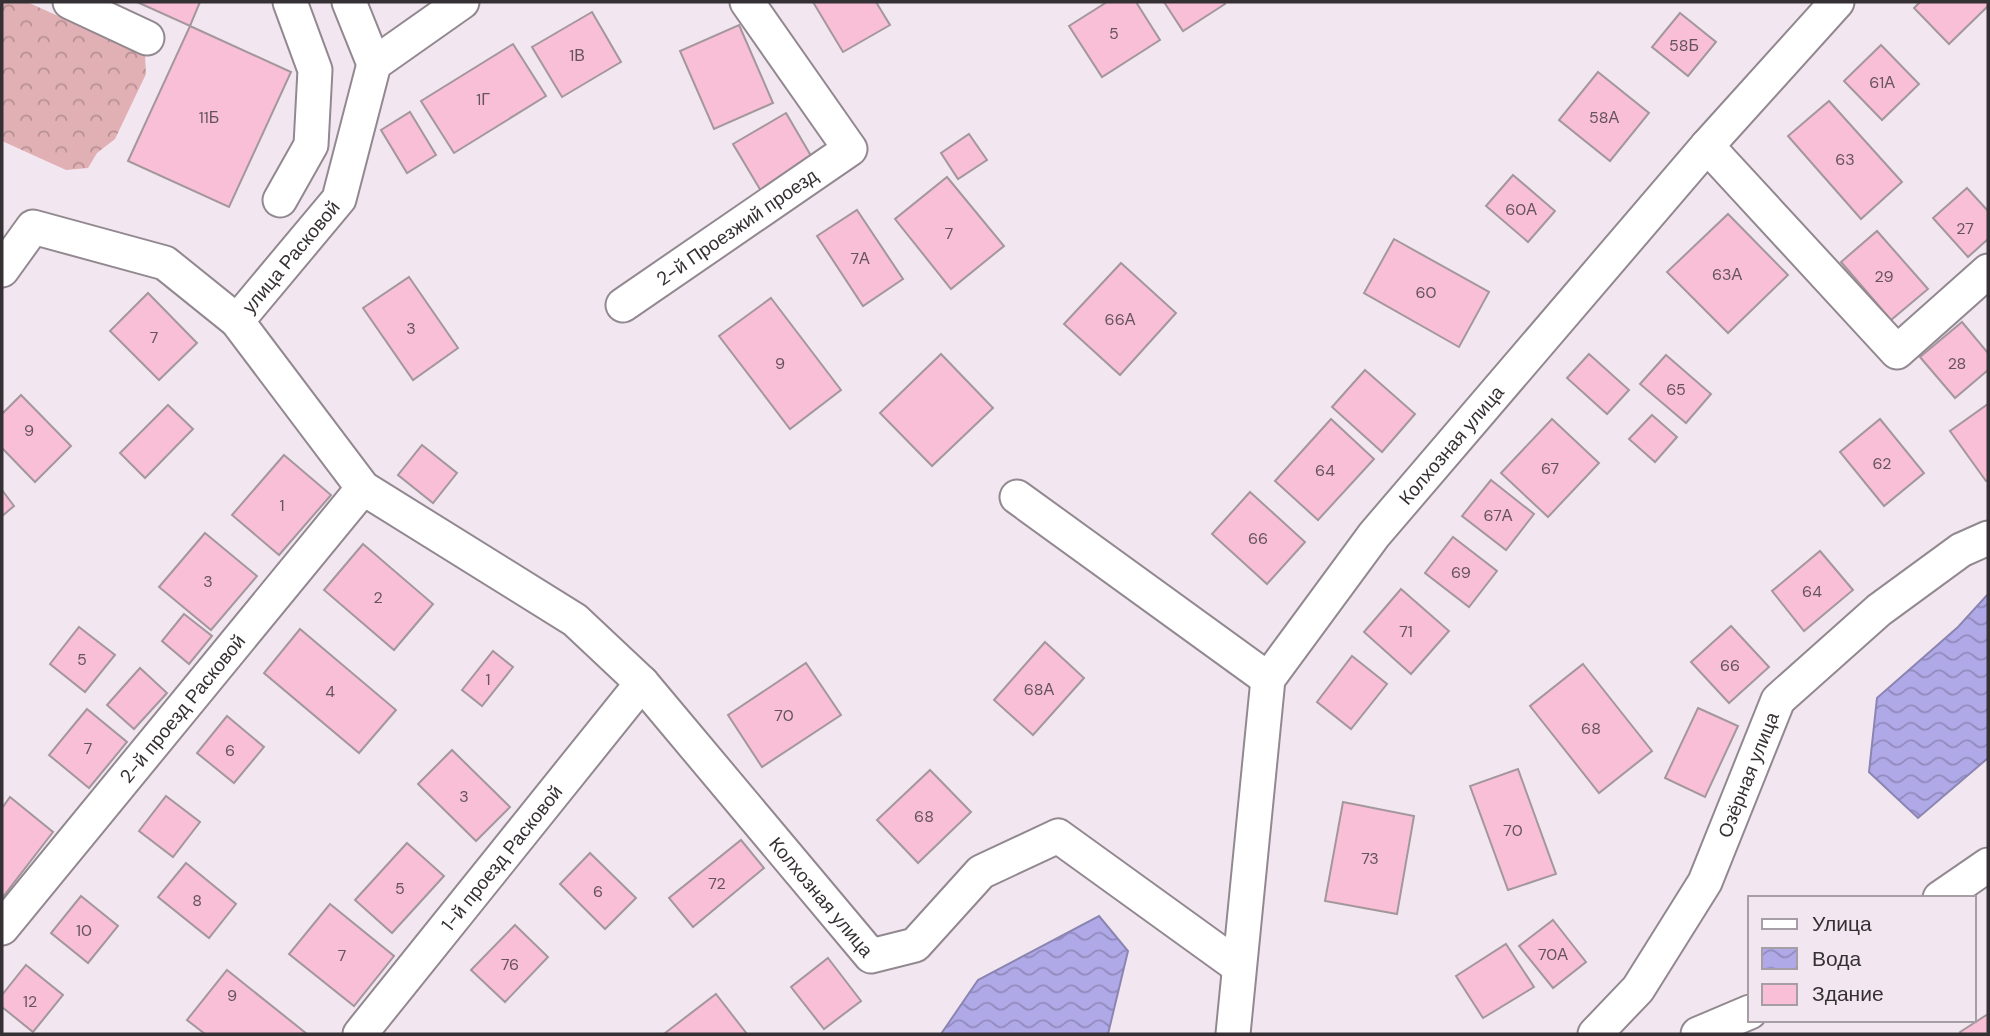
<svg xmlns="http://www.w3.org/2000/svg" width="1990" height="1036" font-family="'DM Sans',sans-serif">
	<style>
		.forest { fill: url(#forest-crowns) }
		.water { fill: url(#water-waves); stroke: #8b85b2; stroke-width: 2 }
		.building { fill: #f8bfd6; stroke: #a4979c; stroke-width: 2 }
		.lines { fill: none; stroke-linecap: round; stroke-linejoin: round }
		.minor-casing { stroke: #928890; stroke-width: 37 }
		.minor { stroke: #fff; stroke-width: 33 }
		.labels { text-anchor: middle; stroke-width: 5; stroke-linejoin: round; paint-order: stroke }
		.number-label { font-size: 16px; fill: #66545c }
		.street-label { font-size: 19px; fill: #353034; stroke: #f2e7f0 }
	</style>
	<defs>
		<pattern id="forest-crowns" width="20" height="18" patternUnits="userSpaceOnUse" patternTransform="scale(1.75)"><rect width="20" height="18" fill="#e1b0b4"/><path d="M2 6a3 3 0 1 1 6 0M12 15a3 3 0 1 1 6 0" fill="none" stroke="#b79093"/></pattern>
		<pattern id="water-waves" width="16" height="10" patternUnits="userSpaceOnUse" patternTransform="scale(1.75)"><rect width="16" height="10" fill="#b0a9e8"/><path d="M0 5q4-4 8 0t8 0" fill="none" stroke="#908abd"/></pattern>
	</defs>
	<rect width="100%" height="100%" fill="#f2e7f0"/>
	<polygon class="forest" points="2,2 27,2 145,55 146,74 115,139 97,153 88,168 66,170 2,141"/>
	<g class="water">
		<polygon points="1988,594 1988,758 1918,818 1869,772 1877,698 1958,627"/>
		<polygon points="1099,916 1128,951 1108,1034 941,1034 978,980"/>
	</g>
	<g class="building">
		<polygon points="137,2 200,2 190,26"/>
		<polygon points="813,2 876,2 890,25 843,52"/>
		<polygon points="1107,2 1136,2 1160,40 1102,77 1069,26"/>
		<polygon points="1164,2 1224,2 1225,4 1183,31"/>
		<polygon points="1920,2 1988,2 1988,6 1949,44 1914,8"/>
		<polygon points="592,12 621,62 562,97 532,47"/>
		<polygon points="1680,13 1716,42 1688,76 1652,47"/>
		<polygon points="739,25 773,103 714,129 680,51"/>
		<polygon points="190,26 291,72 229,207 128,161"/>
		<polygon points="513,44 546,96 454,153 421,101"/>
		<polygon points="1881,45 1919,84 1882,120 1844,81"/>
		<polygon points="1598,72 1649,113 1610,161 1559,120"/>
		<polygon points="1829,101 1902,182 1861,219 1788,136"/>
		<polygon points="410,112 436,155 407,173 381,130"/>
		<polygon points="786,113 814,161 761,191 733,144"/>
		<polygon points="969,134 987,160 958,179 941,153"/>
		<polygon points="1513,175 1555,211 1528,242 1486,206"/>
		<polygon points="947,177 1004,246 951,289 895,219"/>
		<polygon points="1967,188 1988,211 1988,239 1968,257 1933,218"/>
		<polygon points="857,210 903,279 863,306 817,236"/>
		<polygon points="1728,214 1788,275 1728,333 1667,272"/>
		<polygon points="1877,231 1928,289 1891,320 1841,262"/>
		<polygon points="1394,239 1489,292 1459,347 1364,293"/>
		<polygon points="1121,263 1176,313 1120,375 1064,324"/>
		<polygon points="409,277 458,348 413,380 363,308"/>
		<polygon points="148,293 197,343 159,380 110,331"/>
		<polygon points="771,298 841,390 790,429 719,336"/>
		<polygon points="1962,322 1988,353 1988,370 1955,398 1920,357"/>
		<polygon points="941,354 993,408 932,466 880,413"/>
		<polygon points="1589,354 1629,390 1607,414 1567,378"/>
		<polygon points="1666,355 1711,394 1686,423 1640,384"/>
		<polygon points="1365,370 1415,414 1382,452 1332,407"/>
		<polygon points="21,395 71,446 35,482 2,448 2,414"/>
		<polygon points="1988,404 1988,480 1986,481 1950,431"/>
		<polygon points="168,405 193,429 145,478 120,453"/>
		<polygon points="1652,415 1677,437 1655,462 1629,439"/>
		<polygon points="1331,419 1374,459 1318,520 1275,481"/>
		<polygon points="1552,419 1599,463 1548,517 1501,473"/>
		<polygon points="1880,419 1924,473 1884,506 1840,452"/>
		<polygon points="422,445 457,473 433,503 398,475"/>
		<polygon points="284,455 331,495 279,555 232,515"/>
		<polygon points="1491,480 1534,514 1506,550 1462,516"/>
		<polygon points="2,490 14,506 2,516"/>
		<polygon points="1250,492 1305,542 1267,584 1212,534"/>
		<polygon points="205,533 257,576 211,630 159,587"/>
		<polygon points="1453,537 1497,571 1469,607 1425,573"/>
		<polygon points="363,544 433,604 394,650 324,590"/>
		<polygon points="1820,551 1853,590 1804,631 1772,591"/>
		<polygon points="1401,589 1449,631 1411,674 1364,632"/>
		<polygon points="184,614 212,636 189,664 162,641"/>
		<polygon points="1731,626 1769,667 1729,703 1691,662"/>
		<polygon points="79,627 115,655 85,692 50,664"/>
		<polygon points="300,629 396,710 359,753 264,673"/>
		<polygon points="1045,642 1084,678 1033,735 994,700"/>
		<polygon points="493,651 513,667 482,706 462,690"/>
		<polygon points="1352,656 1387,684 1351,729 1317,702"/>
		<polygon points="806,663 841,715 762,767 728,715"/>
		<polygon points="1583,664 1652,751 1599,793 1530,706"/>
		<polygon points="140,668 167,693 134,729 107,705"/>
		<polygon points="1698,708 1738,726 1705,797 1665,778"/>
		<polygon points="87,709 127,742 89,788 49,755"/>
		<polygon points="227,716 264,747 234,783 197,753"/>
		<polygon points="452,750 510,807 476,841 418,784"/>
		<polygon points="1518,769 1556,874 1508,890 1470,786"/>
		<polygon points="930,770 971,812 918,863 877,820"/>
		<polygon points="166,796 200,822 173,857 139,831"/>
		<polygon points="10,797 53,832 2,898 2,808"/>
		<polygon points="1343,802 1414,816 1397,914 1325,901"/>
		<polygon points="741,840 764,868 693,927 669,898"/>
		<polygon points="407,843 444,876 392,933 355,900"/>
		<polygon points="590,853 636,898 605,929 560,884"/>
		<polygon points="186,863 236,904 209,938 158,897"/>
		<polygon points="81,896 118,926 88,963 51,933"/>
		<polygon points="330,904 394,956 354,1006 289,954"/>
		<polygon points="1553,920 1586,962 1553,988 1519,946"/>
		<polygon points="515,925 548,957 505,1002 471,970"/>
		<polygon points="1506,944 1534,987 1483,1018 1456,976"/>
		<polygon points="828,958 861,1001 824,1029 791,987"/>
		<polygon points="26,965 63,995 33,1032 2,1007 2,995"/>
		<polygon points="227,970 307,1034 205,1034 187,1020"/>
		<polygon points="716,994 747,1034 666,1034 665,1033"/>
		<polygon points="1988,1014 1988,1034 1961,1034 1960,1032"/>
	</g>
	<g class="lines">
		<g class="minor-casing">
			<g id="minor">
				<polyline points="70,2 147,38"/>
				<polyline points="349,2 374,64"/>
				<polyline points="1707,146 1897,352 1988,271"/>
				<polyline points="280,200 311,145 315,70 290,2"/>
				<path id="s1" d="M2,270l31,-43 132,36 72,58 102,-122 35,-135 88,-62"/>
				<path id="s2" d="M623,305l227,-156 -103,-147"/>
				<path id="s3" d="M237,321l126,167 212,132 67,63 229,273 44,-11 66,-73 77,-36 180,130"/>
				<polyline points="1017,497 1268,679"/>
				<polyline points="1940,898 1988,865"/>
				<path id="s4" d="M2,928l361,-440"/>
				<path id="s5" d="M360,1034l282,-351"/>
				<path id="s6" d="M1233,1034l35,-355 106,-144 333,-389 130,-144"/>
				<path id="s7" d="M1595,1034l43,-45 67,-107 73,-182 101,-90 82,-60 27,-12"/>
				<polyline points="1698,1034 1750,1012"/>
			</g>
		</g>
		<use href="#minor" class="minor"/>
	</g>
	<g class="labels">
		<g class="number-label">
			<text x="1114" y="39">5</text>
			<text x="1684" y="51">58Б</text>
			<text x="577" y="61">1В</text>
			<text x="1882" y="88">61А</text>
			<text x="483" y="105">1Г</text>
			<text x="209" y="123">11Б</text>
			<text x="1604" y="123">58А</text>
			<text x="1845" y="165">63</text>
			<text x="1521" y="215">60А</text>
			<text x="1965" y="234">27</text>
			<text x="949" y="239">7</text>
			<text x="860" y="264">7А</text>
			<text x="1727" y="280">63А</text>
			<text x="1884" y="282">29</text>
			<text x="1426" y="298">60</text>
			<text x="1120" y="325">66А</text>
			<text x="411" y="334">3</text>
			<text x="154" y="343">7</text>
			<text x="780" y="369">9</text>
			<text x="1957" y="369">28</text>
			<text x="1676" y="395">65</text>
			<text x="29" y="436">9</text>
			<text x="1882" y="469">62</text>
			<text x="1550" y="474">67</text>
			<text x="1325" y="476">64</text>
			<text x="282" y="511">1</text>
			<text x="1498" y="521">67А</text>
			<text x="1258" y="544">66</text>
			<text x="1461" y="578">69</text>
			<text x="208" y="587">3</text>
			<text x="1812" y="597">64</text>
			<text x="378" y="603">2</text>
			<text x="1406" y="637">71</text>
			<text x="82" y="665">5</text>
			<text x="1730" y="671">66</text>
			<text x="488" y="685">1</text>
			<text x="1039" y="695">68А</text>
			<text x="330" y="697">4</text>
			<text x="784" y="721">70</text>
			<text x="1591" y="734">68</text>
			<text x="88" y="754">7</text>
			<text x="230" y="756">6</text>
			<text x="464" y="802">3</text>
			<text x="924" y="822">68</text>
			<text x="1513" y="836">70</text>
			<text x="1370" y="864">73</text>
			<text x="717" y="889">72</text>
			<text x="400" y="894">5</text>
			<text x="598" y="897">6</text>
			<text x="197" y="906">8</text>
			<text x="84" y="936">10</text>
			<text x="1553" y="960">70А</text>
			<text x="342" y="961">7</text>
			<text x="510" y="970">76</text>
			<text x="232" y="1001">9</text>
			<text x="30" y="1007">12</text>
		</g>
		<g class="street-label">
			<text dy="7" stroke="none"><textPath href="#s2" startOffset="138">2-й Проезжий проезд</textPath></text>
			<text dy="7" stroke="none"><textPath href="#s1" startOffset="366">улица Расковой</textPath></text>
			<text dy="7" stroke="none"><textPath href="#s6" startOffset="654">Колхозная улица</textPath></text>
			<text dy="7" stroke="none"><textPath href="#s4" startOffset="284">2-й проезд Расковой</textPath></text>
			<text dy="7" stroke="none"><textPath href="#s7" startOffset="304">Озёрная улица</textPath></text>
			<text dy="7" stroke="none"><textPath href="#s5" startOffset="226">1-й проезд Расковой</textPath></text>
			<text dy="7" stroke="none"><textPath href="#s3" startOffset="830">Колхозная улица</textPath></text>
		</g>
	</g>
	<rect width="1990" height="1036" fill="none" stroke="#353034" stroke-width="7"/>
	<rect x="1748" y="896" width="228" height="126" fill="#f2e7f0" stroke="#a69ea5" stroke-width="2"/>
	<rect x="1762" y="919" width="35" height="10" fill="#ffffff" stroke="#a69ea5" stroke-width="2"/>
	<text x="1812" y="931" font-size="21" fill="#353034">Улица</text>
	<rect x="1762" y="948" width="35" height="21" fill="url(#water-waves)" stroke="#a69ea5" stroke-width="2"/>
	<text x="1812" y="966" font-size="21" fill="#353034">Вода</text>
	<rect x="1762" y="984" width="35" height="21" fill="#f8bfd6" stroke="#a69ea5" stroke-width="2"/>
	<text x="1812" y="1001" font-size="21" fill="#353034">Здание</text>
</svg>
